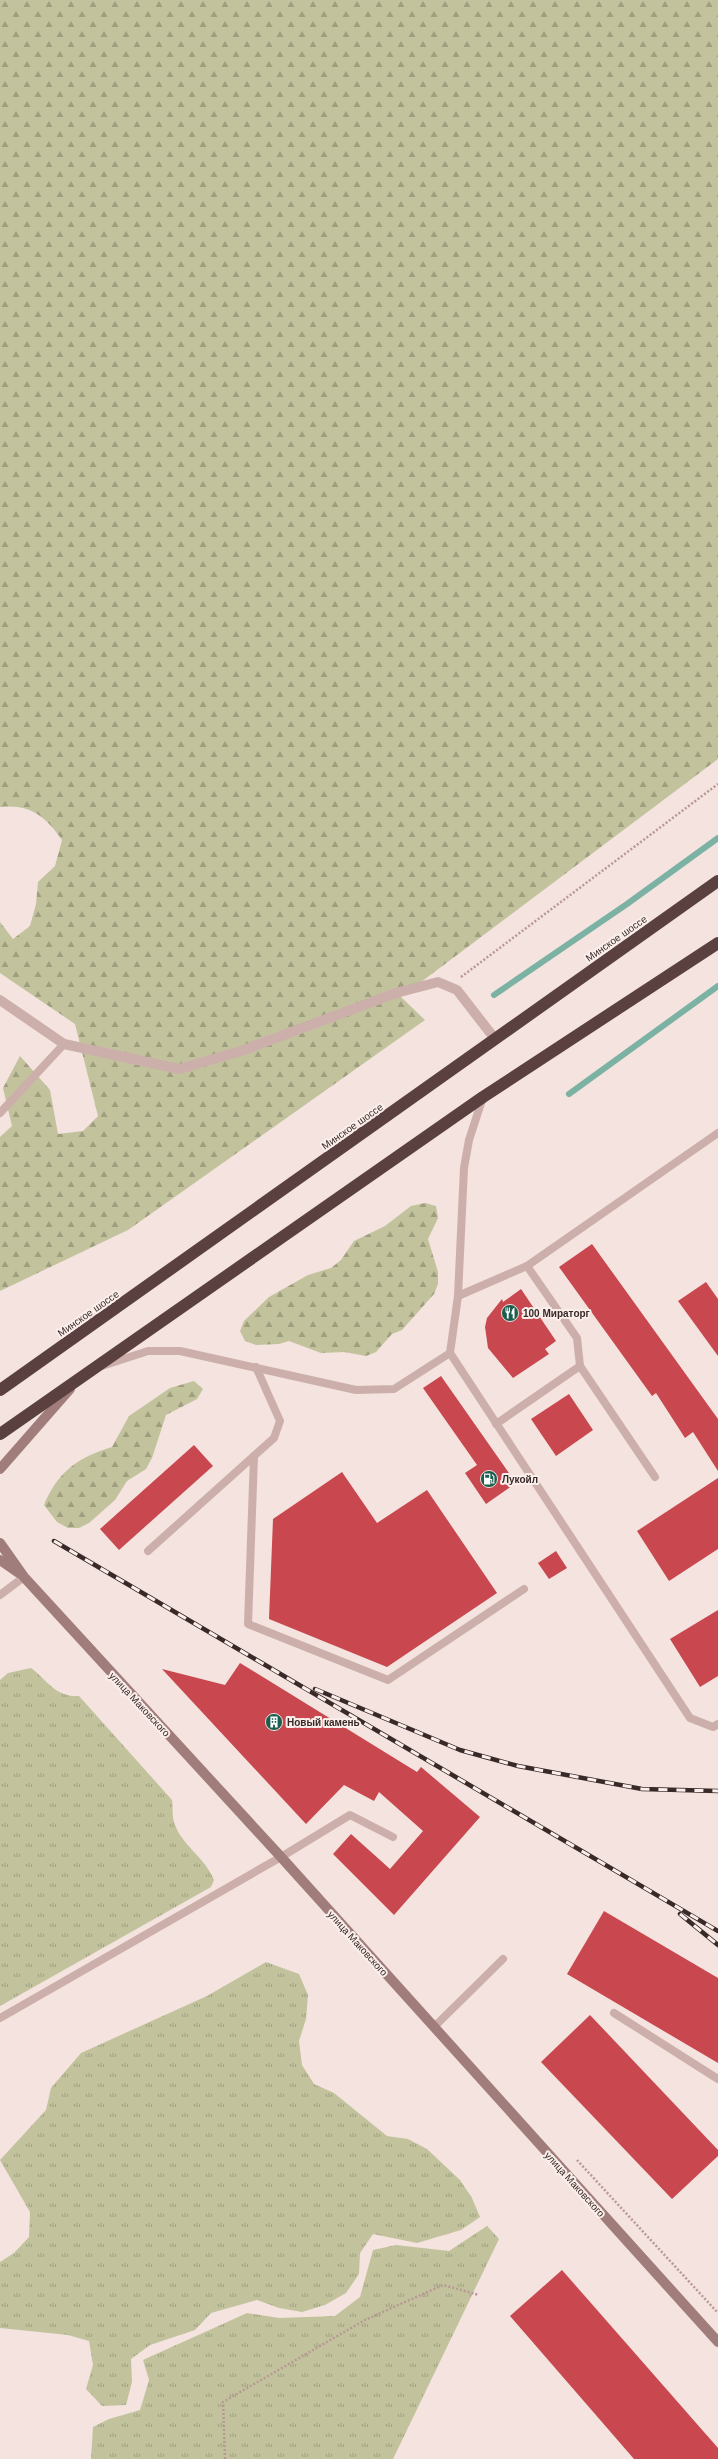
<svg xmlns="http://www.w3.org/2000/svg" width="718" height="2459" font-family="Helvetica,sans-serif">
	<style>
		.grass { fill: url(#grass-tufts) }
		.forest { fill: url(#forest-firs) }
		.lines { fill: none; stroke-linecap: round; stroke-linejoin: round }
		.stream { stroke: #7cb2a3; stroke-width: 6 }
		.building { fill: #c9474f }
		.path { stroke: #b89894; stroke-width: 2.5; stroke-dasharray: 2 2; stroke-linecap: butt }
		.lane { stroke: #ccafaa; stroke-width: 8 }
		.street { stroke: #ccafaa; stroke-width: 10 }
		.secondary { stroke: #a07d7b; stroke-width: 10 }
		.highway { stroke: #5b4040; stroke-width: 12 }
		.rail-casing { stroke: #392a29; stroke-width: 4.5 }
		.rail { stroke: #fbefeb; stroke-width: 3; stroke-dasharray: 9; stroke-linecap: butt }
		.labels { text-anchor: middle; stroke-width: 4; stroke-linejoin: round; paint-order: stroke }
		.street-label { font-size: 10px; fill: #392a29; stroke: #fbefeb }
		.poi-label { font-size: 10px; font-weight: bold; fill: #392a29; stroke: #fbefeb; text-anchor: start }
	</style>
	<defs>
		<pattern id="grass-tufts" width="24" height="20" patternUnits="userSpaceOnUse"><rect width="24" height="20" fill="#c2c39d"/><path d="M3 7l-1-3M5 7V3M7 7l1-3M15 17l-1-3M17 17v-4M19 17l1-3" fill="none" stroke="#9f9f80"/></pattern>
		<pattern id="forest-firs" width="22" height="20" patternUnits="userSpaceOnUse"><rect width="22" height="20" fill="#c2c39d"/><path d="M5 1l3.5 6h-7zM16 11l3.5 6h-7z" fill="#9f9f80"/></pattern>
	</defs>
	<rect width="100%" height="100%" fill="#f4e3de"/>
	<g class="grass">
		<path d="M31,1668c18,14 24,29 48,28l93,104c1,7 0,15 2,22 6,22 31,35 40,58l-3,7 -211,119v-326l8,-7z"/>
		<polygon points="266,1962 299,1974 308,1995 306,2019 299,2041 302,2065 314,2084 334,2093 387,2136 408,2139 427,2149 460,2180 472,2198 480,2217 461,2230 417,2243 373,2234 360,2253 359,2274 346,2293 325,2305 302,2312 279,2308 257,2300 211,2313 195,2330 150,2345 131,2359 132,2382 126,2405 102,2406 86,2389 93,2365 89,2341 68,2335 0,2328 0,2262 14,2253 29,2237 30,2212 0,2160 46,2110 51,2088 81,2053 207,1996"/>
		<polygon points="487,2226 499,2239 393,2459 91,2459 93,2427 109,2419 140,2410 149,2380 143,2360 247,2313 279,2318 335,2316 360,2297 373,2250 396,2245 449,2251"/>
	</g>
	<g class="forest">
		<path d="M0,0h718v759l-317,238 24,23 -297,210 -128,61v-154l12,-11 -9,-38 17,-32 30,34 8,44 25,-3 15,-15 -23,-92 -75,-51v-51l13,17 17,-13 6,-22 2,-22 17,-16 7,-26c-17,-24 -31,-36 -62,-33z"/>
		<polygon points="425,1203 436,1206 438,1218 428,1239 438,1272 438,1284 434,1294 402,1330 392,1334 376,1352 366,1356 344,1352 321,1353 289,1341 279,1344 256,1345 245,1341 240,1331 244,1321 269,1297 308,1275 331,1268 341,1260 354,1241 385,1226 411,1206"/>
		<path d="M194,1381l9,8 -6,10 -31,16 -14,43 -6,11 -19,12 -12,19 -26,23 -10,5h-11l-11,-6 -13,-17c14,-34 35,-48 68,-58l17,-31 41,-28z"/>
	</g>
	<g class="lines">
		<g class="stream">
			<polyline points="494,995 627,904 718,838"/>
			<polyline points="569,1094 718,986"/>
		</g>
	</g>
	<g class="building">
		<polygon points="592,1244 718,1419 718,1471 693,1432 685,1438 656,1393 652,1396 559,1267"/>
		<polygon points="706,1282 718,1299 718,1356 678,1301"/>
		<polygon points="521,1289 556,1341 545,1349 549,1354 513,1378 488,1348 485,1327 487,1318 502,1299 503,1302"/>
		<polygon points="441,1376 516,1483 486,1504 465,1473 477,1465 423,1388"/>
		<polygon points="569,1394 593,1430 556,1456 531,1419"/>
		<polygon points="194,1445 213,1466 119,1550 100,1529"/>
		<polygon points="342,1472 377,1523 427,1490 497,1593 387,1667 269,1619 273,1519"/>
		<polygon points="718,1478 718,1549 669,1581 637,1531"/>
		<polygon points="556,1551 567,1568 549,1579 538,1563"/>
		<polygon points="718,1610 718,1676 700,1687 670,1639"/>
		<polygon points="240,1663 417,1772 421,1767 480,1817 394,1915 333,1854 351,1834 390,1869 423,1831 379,1792 374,1801 344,1785 306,1824 162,1669 225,1685"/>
		<polygon points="604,1911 718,1978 718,2063 567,1974"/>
		<polygon points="590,2015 718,2150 718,2156 672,2199 541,2062"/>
		<polygon points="562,2270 718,2448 718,2459 634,2459 510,2316"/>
	</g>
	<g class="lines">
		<g class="path">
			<polyline points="461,977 718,784"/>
			<polyline points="577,2160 718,2313"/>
			<polyline points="225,2459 223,2402 365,2320 443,2285 479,2295"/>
		</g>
		<g class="lane">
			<polyline points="0,1113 64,1044"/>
			<polyline points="458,1296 527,1266 718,1133"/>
			<polyline points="450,1353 690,1718 713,1727 718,1724"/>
			<polyline points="102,1366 148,1351 180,1351 356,1390 394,1389 450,1353 458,1296 464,1168 469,1140 483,1097"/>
			<polyline points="580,1366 655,1477"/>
			<polyline points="496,1424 580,1366 577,1338 527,1266"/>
			<polyline points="254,1456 248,1624 388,1680 524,1589"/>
			<polyline points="148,1551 274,1438 280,1421 256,1367"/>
			<polyline points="0,1595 24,1577"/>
			<polyline points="614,2013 718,2079"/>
			<polyline points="0,2018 281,1857 350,1815 393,1837"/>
			<polyline points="434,2027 503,1959"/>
		</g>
		<polyline class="street" points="0,1000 64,1044 179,1069 241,1051 396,993 438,982 457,990 495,1039"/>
		<g class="secondary">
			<polyline points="0,1469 70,1389"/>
			<polyline points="0,1543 24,1577 281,1857 718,2342"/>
			<polyline points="0,1560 19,1573"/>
		</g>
		<g class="highway">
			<polyline points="0,1390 718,881"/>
			<polyline points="0,1434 483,1097 718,943"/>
		</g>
		<g class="rail-casing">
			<g id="rail">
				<polyline points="54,1541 718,1931"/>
				<polyline points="315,1689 460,1750 518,1766 642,1789 718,1791"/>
				<polyline points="680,1914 718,1945"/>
			</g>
		</g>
		<use href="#rail" class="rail"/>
	</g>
	<defs>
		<g id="restaurant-disc" transform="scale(0.9)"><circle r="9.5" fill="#1d5d4d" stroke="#fbefeb"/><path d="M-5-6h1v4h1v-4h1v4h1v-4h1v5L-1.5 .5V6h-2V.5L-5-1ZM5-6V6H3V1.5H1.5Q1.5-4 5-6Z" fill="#fff"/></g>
		<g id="fuel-disc" transform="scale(0.9)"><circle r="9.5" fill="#1d5d4d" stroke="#fbefeb"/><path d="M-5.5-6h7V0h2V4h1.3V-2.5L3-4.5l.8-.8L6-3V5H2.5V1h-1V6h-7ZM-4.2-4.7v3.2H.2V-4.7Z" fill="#fff"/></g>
		<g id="building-disc" transform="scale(0.9)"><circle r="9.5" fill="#1d5d4d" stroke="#fbefeb"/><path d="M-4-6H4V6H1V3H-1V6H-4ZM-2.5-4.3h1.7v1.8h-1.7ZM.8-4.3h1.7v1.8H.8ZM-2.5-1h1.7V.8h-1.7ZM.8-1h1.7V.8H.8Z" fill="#fff"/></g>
	</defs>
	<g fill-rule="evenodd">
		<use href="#restaurant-disc" x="510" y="1313"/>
		<use href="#fuel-disc" x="489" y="1479"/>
		<use href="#building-disc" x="274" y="1722"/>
	</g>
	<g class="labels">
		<g class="street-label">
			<text transform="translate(616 938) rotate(-35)" y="4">Минское шоссе</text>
			<text transform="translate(352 1126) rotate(-35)" y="4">Минское шоссе</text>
			<text transform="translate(88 1313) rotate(-35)" y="4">Минское шоссе</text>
			<text transform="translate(140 1704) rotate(47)" y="4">улица Маковского</text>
			<text transform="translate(358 1943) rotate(48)" y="4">улица Маковского</text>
			<text transform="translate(575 2184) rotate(48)" y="4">улица Маковского</text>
		</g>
		<g class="poi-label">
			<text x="523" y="1317">100 Мираторг</text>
			<text x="502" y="1483">Лукойл</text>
			<text x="287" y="1726">Новый камень</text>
		</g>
	</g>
</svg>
